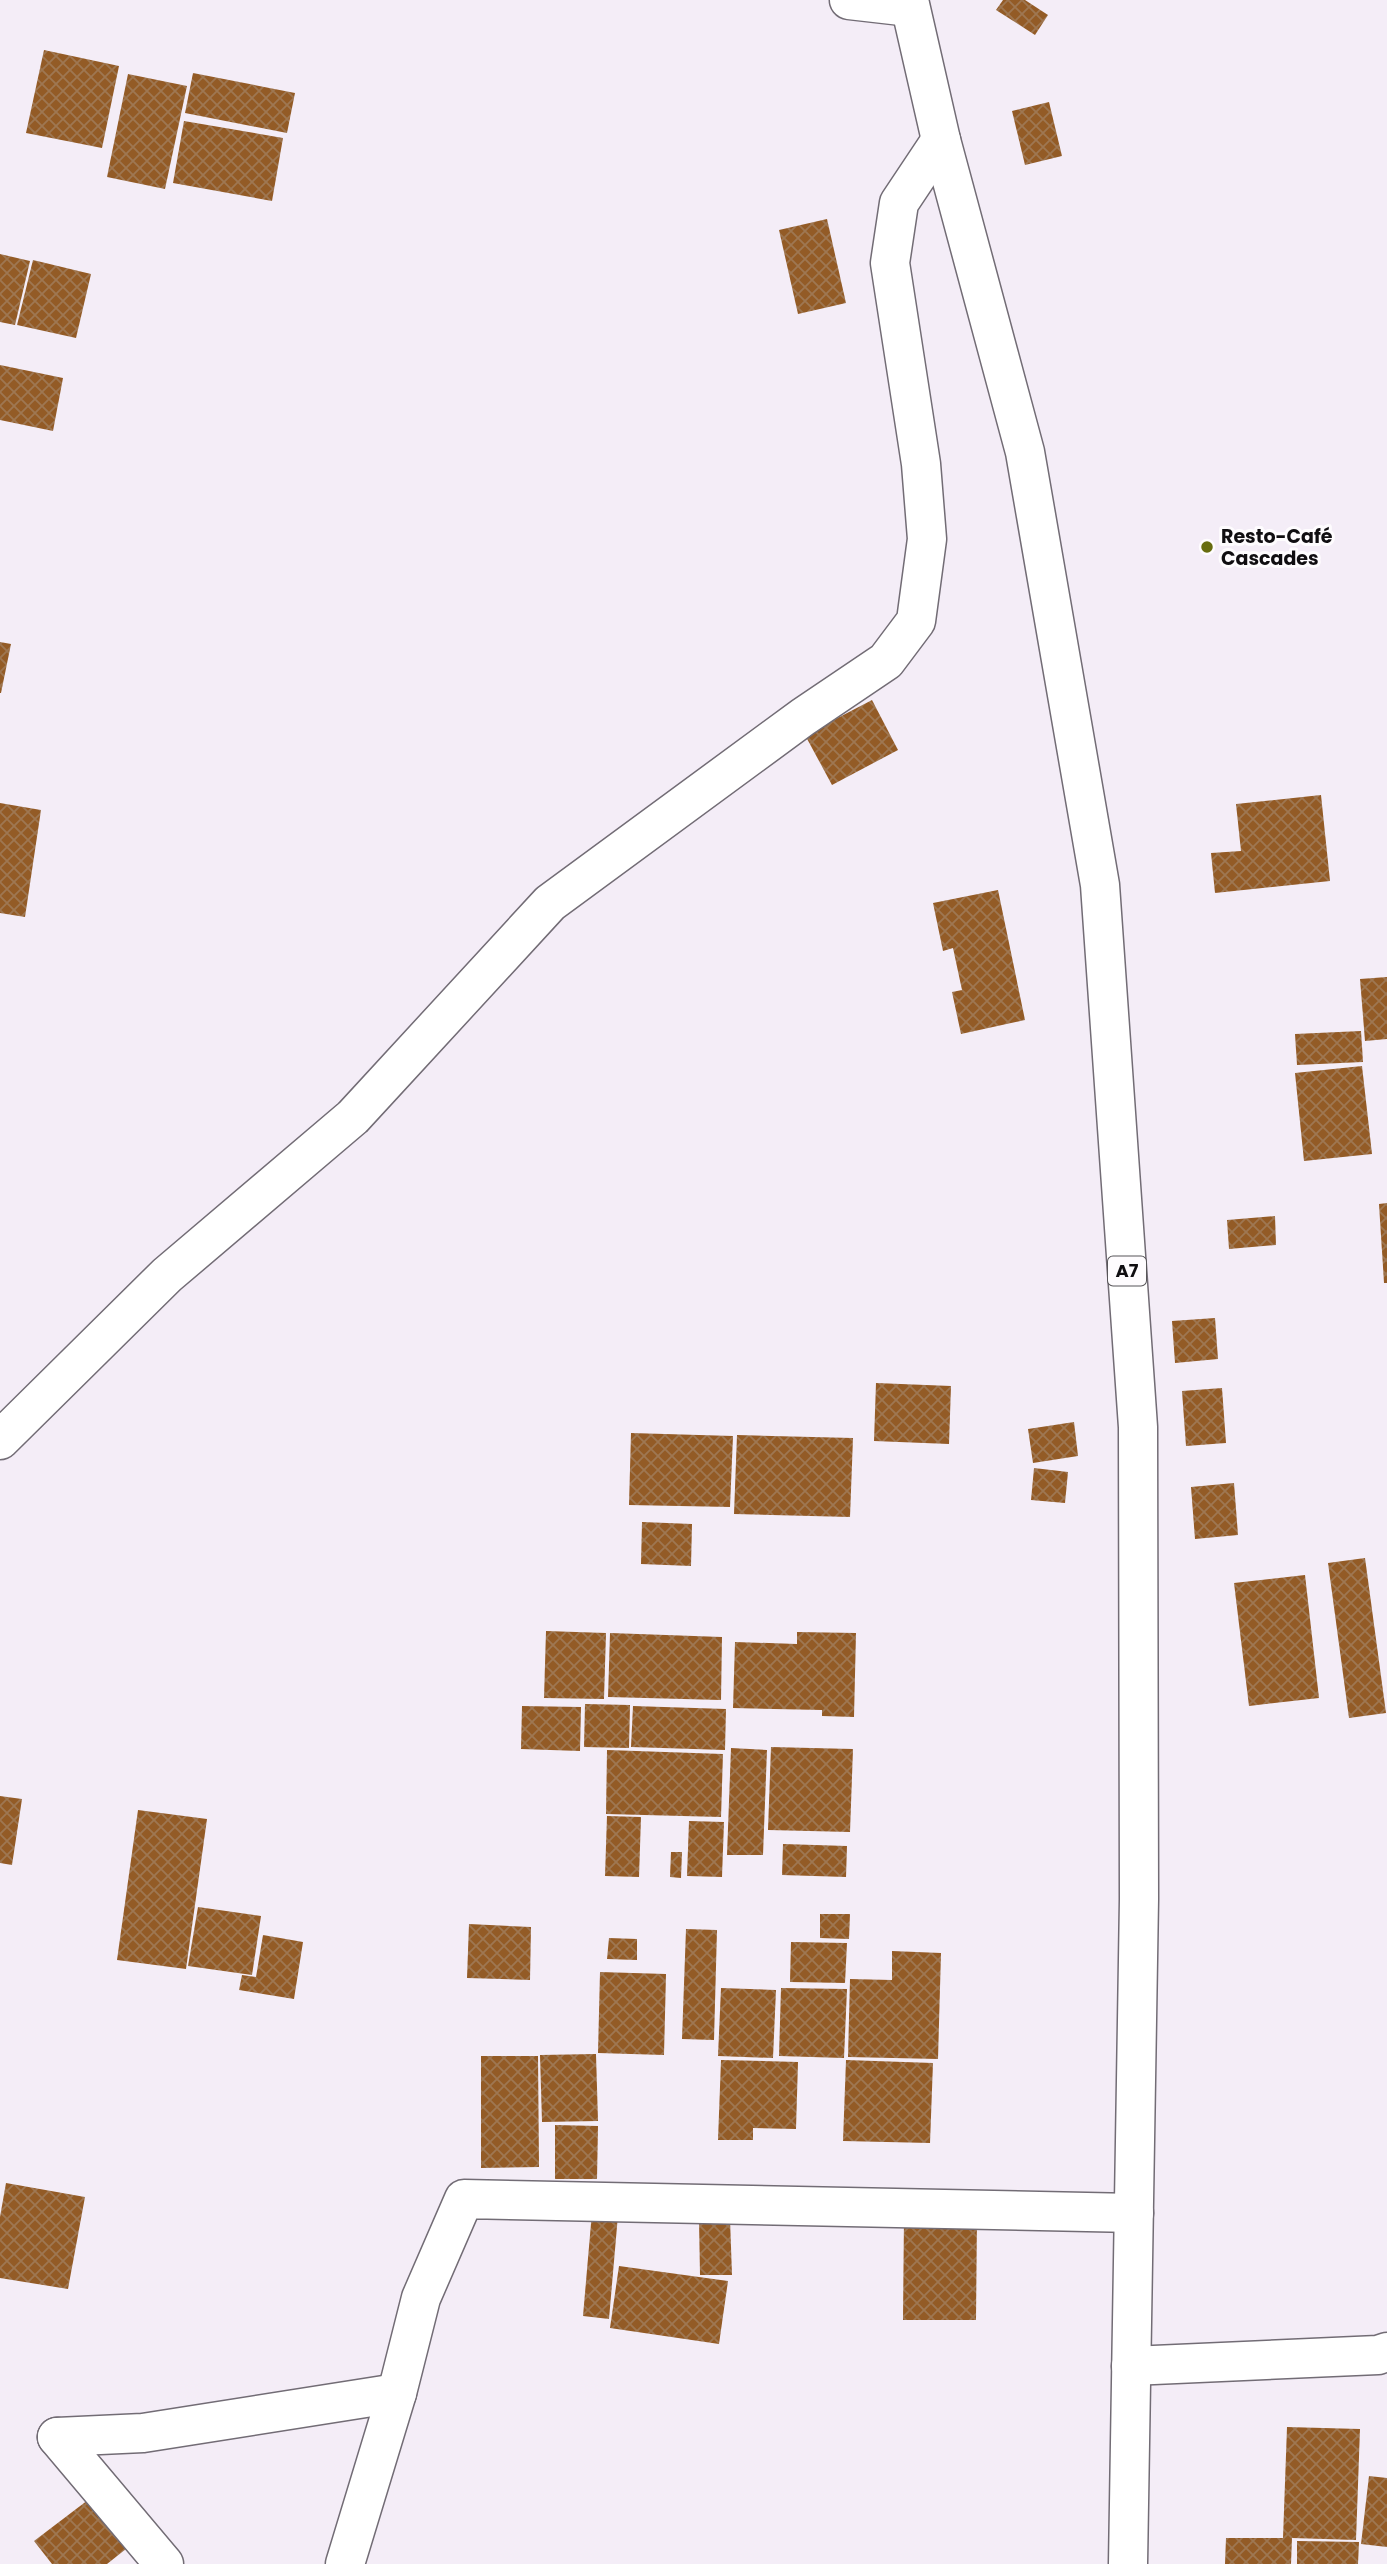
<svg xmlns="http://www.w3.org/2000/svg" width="1387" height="2564" font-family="Poppins,sans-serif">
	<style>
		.building { fill: url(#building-cross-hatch) }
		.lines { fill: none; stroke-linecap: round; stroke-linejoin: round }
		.minor-casing { stroke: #726c75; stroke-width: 41 }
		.major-casing { stroke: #726c75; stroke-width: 41 }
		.minor { stroke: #fff; stroke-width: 38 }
		.major { stroke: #fff; stroke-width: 38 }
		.poi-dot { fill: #676c0f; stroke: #fefcfe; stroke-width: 2.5 }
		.labels { text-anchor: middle; stroke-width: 6; stroke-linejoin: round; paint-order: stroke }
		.shield { fill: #fefcfe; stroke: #575558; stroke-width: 2 }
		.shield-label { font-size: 18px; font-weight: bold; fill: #100e11 }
		.poi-label { font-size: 19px; font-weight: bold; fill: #100e11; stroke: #fefcfe; text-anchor: start }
	</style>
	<defs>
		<pattern id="building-cross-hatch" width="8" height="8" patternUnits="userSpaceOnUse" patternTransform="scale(1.75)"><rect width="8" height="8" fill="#935b26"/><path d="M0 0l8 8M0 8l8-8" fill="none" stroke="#9e7752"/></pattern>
	</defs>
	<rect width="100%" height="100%" fill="#f4edf7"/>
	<g class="building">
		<polygon points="1003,0 1025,0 1048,15 1035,35 996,10"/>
		<polygon points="44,50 119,66 102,148 26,133"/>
		<polygon points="193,73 295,93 287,133 185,113"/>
		<polygon points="128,74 187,86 165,189 107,177"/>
		<polygon points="1049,102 1062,156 1025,165 1012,111"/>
		<polygon points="184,121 283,138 272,201 173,183"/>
		<polygon points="827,219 846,303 798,314 779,230"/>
		<polygon points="0,254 30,261 15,325 0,322"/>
		<polygon points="33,260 91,274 76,338 17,325"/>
		<polygon points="0,365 63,378 53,431 0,420"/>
		<polygon points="0,642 11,644 1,693 0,693"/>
		<polygon points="872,700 898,750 832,785 805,735"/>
		<polygon points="1321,795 1330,881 1215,893 1211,853 1241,851 1236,804"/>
		<polygon points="0,803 41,810 25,917 0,913"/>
		<polygon points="998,890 1025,1020 961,1034 952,992 962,990 953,948 943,951 933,903"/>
		<polygon points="1387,977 1387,1039 1365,1041 1360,979"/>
		<polygon points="1361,1031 1363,1062 1297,1065 1295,1034"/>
		<polygon points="1362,1066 1372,1154 1304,1161 1295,1073"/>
		<polygon points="1387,1203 1387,1283 1384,1283 1379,1204"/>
		<polygon points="1275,1216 1276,1245 1229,1249 1227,1220"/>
		<polygon points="1215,1318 1218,1359 1175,1363 1172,1321"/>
		<polygon points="876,1383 951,1386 949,1444 874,1441"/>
		<polygon points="1222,1388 1226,1443 1186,1446 1182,1391"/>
		<polygon points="1074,1422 1078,1456 1033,1463 1028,1429"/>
		<polygon points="631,1433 733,1436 730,1507 629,1505"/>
		<polygon points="737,1435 853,1438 850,1517 734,1514"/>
		<polygon points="1034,1468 1068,1472 1065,1503 1031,1500"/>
		<polygon points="1234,1483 1238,1535 1195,1539 1191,1487"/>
		<polygon points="642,1522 692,1524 691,1566 641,1564"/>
		<polygon points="1365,1558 1386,1713 1349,1718 1328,1563"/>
		<polygon points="1305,1575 1319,1698 1249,1706 1234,1583"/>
		<polygon points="546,1631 606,1633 604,1699 544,1698"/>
		<polygon points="797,1632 856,1633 854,1717 822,1716 822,1710 733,1708 735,1642 797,1644"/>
		<polygon points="610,1633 722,1637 721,1700 608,1697"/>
		<polygon points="585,1704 630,1705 629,1748 584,1747"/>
		<polygon points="522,1706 581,1707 580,1751 521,1749"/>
		<polygon points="633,1706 726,1709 725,1750 631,1747"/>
		<polygon points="771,1747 853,1749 850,1832 768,1830"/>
		<polygon points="731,1748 767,1750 763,1855 727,1855"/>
		<polygon points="607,1750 723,1754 721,1817 606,1814"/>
		<polygon points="0,1796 22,1799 12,1865 0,1863"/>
		<polygon points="138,1810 207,1819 186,1969 117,1960"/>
		<polygon points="607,1816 641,1817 639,1877 605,1876"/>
		<polygon points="689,1821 724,1822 722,1877 687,1876"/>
		<polygon points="783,1844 847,1846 846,1877 782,1875"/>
		<polygon points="671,1852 682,1852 681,1878 670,1877"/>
		<polygon points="198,1907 261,1916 252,1975 188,1966"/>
		<polygon points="820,1914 850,1914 849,1939 820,1938"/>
		<polygon points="469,1924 531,1927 530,1980 467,1978"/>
		<polygon points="686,1929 717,1930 714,2040 682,2039"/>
		<polygon points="263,1935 303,1942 294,1999 239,1990 242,1975 256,1977"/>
		<polygon points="609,1938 637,1939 637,1960 607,1959"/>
		<polygon points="791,1942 847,1943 845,1983 790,1982"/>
		<polygon points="892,1951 941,1953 938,2059 848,2057 850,1979 892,1980"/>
		<polygon points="600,1972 666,1974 664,2055 598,2053"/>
		<polygon points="721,1988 776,1990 773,2058 718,2056"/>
		<polygon points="781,1988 847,1989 844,2058 779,2056"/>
		<polygon points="596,2054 598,2121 542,2122 540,2055"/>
		<polygon points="481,2056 538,2056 539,2167 481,2168"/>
		<polygon points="721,2060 798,2062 796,2129 753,2128 753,2140 718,2140"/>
		<polygon points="846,2060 933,2063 930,2143 843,2141"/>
		<polygon points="555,2125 598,2126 597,2179 555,2179"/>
		<polygon points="6,2183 85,2197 68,2289 0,2278 0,2217"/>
		<polygon points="592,2212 618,2215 609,2319 583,2316"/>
		<polygon points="904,2216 977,2216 976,2320 903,2320"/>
		<polygon points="730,2219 732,2275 700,2275 699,2220"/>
		<polygon points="619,2266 728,2281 719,2344 610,2328"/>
		<polygon points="1287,2427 1360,2429 1356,2540 1292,2538 1291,2564 1225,2564 1226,2538 1283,2538"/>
		<polygon points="1369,2476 1387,2478 1387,2547 1361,2544"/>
		<polygon points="88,2500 126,2549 107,2564 52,2564 34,2541"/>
		<polygon points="1297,2541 1359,2542 1358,2564 1297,2564"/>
	</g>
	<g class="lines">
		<g class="minor-casing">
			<g id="minor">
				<polyline points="0,1440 167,1275 353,1117 550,903 803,717 886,661 916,621 927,539 921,464 890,263 899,203 941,140"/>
				<polyline points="1131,2366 1378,2355 1387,2352"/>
				<polyline points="57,2437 143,2433 397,2393"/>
				<polyline points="57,2437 164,2564"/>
				<polyline points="345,2564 397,2393 421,2298 464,2199 1134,2213"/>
			</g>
		</g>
		<g class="major-casing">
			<g id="major">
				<polyline points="849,0 910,7"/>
				<polyline points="909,0 941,140 1025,452 1100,885 1138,1427 1139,1899 1128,2564"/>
			</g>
		</g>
		<use href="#minor" class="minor"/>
		<use href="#major" class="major"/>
	</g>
	<circle class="poi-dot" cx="1207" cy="547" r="7"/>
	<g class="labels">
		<rect class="shield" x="1108" y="1256.5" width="38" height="29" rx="5"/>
		<g class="shield-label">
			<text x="1127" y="1277">A7</text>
		</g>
		<g class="poi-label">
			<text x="1221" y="543">Resto-Café<tspan x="1221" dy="22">Cascades</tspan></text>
		</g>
	</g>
</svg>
